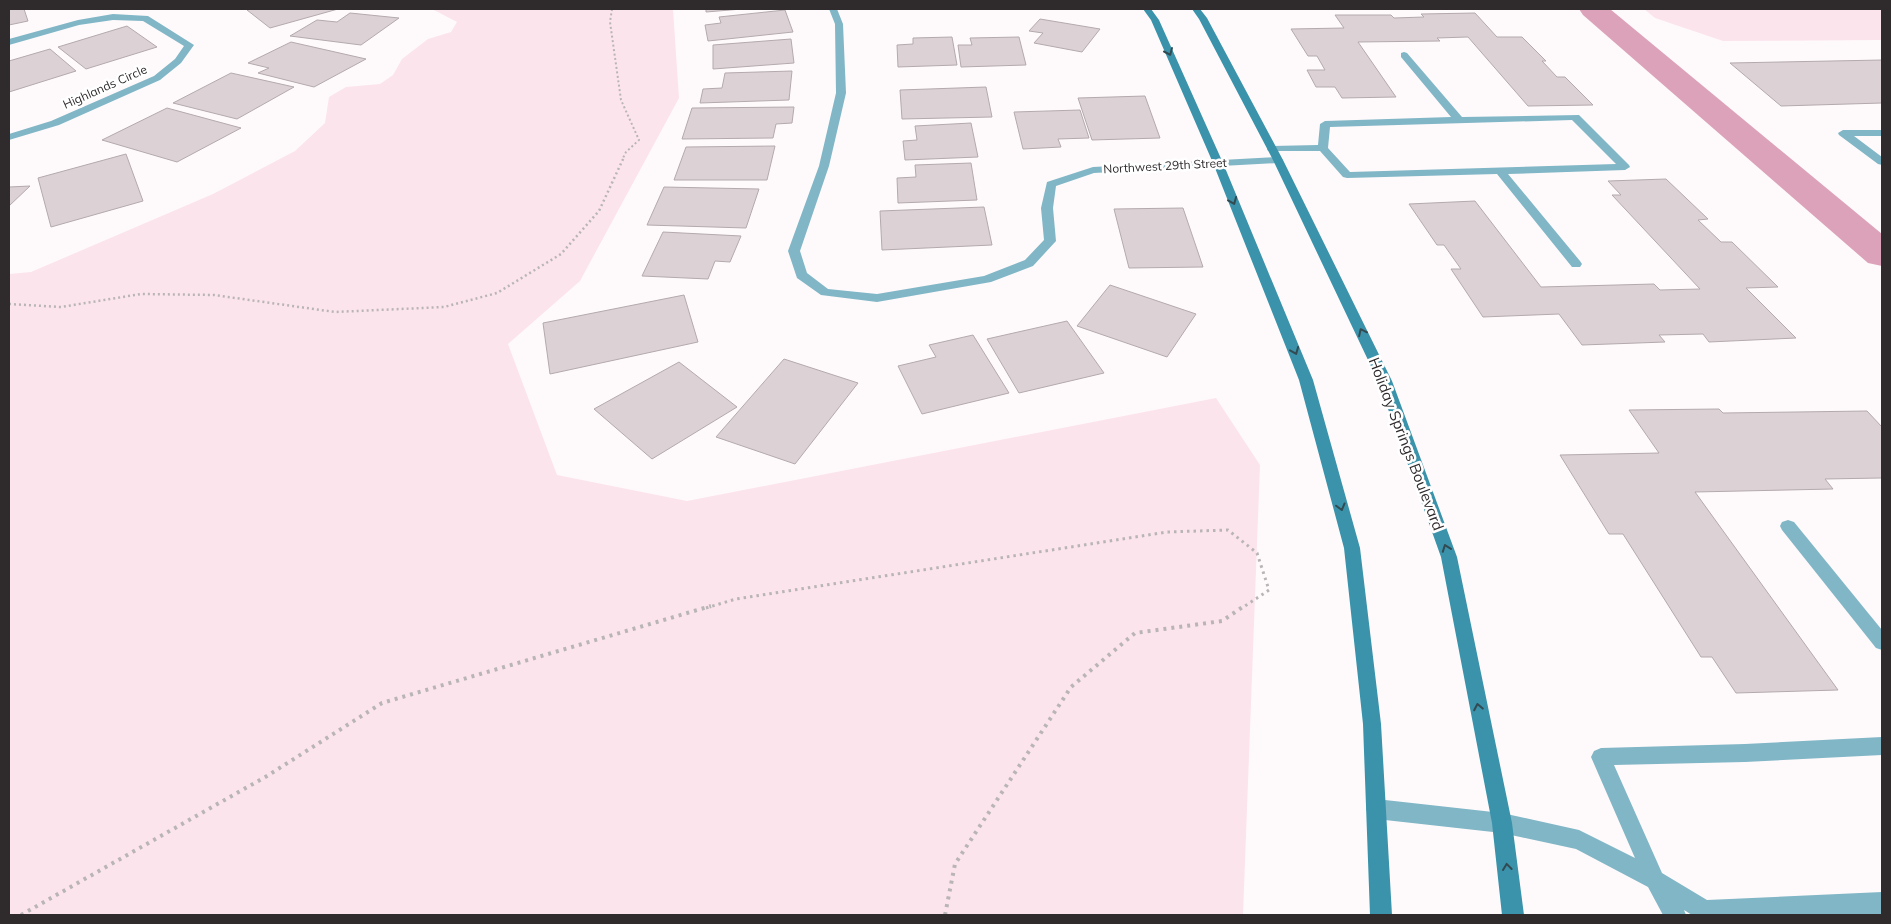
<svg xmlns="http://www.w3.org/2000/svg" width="1891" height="924" font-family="Mulish,sans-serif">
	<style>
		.green { fill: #fce4ed }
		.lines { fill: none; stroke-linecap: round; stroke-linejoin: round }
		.canal { fill: #dca2b9; fill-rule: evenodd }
		.building { fill: #dcd1d5; stroke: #b4aaad }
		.path-far3 { stroke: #b9b5b6; stroke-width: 2; stroke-dasharray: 2 2.5; stroke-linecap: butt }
		.path-far2 { stroke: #b9b5b6; stroke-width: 2.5; stroke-dasharray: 2 3; stroke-linecap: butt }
		.path-far1 { stroke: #b9b5b6; stroke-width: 3; stroke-dasharray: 2.5 4; stroke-linecap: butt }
		.path { stroke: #b9b5b6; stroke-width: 4; stroke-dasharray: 3 5; stroke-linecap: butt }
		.lane { fill: #81b6c6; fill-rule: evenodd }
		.street { fill: #81b6c6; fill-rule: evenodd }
		.secondary { fill: #3a93ab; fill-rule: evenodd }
		.oneway { stroke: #324a52 }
		.labels { text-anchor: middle; stroke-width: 5; stroke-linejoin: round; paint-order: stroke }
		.far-street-label { font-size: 12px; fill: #2f2b2c; stroke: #fff }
		.street-label { font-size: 15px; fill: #2f2b2c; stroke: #fff }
	</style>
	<rect width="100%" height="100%" fill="#fefafb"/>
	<g class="green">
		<polygon points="432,9 673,9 679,98 580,281 508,344 557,475 687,501 1216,398 1260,465 1243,915 9,915 9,274 31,272 213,194 295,151 325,123 329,97 346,87 380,84 393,75 402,59 428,39 451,32 457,22"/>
		<polygon points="1644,9 1882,9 1882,40 1723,41 1655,18"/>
	</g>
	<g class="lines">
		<polygon class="canal" points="1579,9 1610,9 1882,234 1882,266 1868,263 1583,15"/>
	</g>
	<g class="building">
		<polygon points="9,9 24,9 28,21 9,25"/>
		<polygon points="251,9 338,9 270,28 247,10"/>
		<polygon points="706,9 742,9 706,12"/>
		<polygon points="785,10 793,32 708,41 705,25 721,23 719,17"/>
		<polygon points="350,13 399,18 361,45 290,36 317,20 337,22"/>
		<polygon points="1475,13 1497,37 1522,37 1546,61 1542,61 1557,77 1565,77 1593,105 1528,106 1468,37 1437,38 1440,41 1358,42 1396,97 1342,98 1335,87 1316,87 1307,70 1325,70 1317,56 1308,56 1291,29 1344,28 1335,15 1391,15 1394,18 1424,17 1421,14"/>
		<polygon points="1040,19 1100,29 1082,52 1034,43 1043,33 1029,31"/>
		<polygon points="127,26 157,47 86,69 58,47"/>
		<polygon points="952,37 957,65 898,67 897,45 913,44 913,38"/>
		<polygon points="1019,37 1026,65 961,67 958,45 972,45 970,38"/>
		<polygon points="791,39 794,63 713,69 713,45"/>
		<polygon points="291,42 366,59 314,87 258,73 269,68 248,63"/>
		<polygon points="50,49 76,71 9,92 9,61"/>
		<polygon points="1882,60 1882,103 1781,106 1730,63"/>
		<polygon points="792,71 789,100 700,103 703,89 722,88 725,73"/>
		<polygon points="231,73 294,87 237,119 173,103"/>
		<polygon points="986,87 992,117 902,119 900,90"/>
		<polygon points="1145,96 1160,138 1092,140 1078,98"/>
		<polygon points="794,107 792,123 776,124 773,138 682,139 692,108"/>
		<polygon points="167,108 241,128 177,162 102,140"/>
		<polygon points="1080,110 1089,138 1058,139 1061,147 1023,149 1014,112"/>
		<polygon points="971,123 978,157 905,160 903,141 917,140 915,126"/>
		<polygon points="775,146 767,180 674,180 686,147"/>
		<polygon points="126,154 143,201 51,227 38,178"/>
		<polygon points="971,163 977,200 898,203 897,178 916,177 915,165"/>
		<polygon points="1666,179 1708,219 1698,220 1721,242 1732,242 1778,287 1746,288 1796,338 1709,342 1703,334 1659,335 1665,342 1582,345 1559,314 1483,317 1451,269 1461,269 1444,245 1437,245 1409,204 1475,201 1541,287 1654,284 1660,290 1700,289 1612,195 1621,195 1608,181"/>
		<polygon points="30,186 9,206 9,187"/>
		<polygon points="664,187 759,189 746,228 647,225"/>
		<polygon points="984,207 992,245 882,250 880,211"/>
		<polygon points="1183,208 1203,267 1129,268 1114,209"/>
		<polygon points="663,232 741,236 730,262 715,261 708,279 642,276"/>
		<polygon points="1110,285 1196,314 1167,357 1077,326"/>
		<polygon points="684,295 698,342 550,374 543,323"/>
		<polygon points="1067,321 1104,373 1019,393 987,339"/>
		<polygon points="973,335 1009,393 922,414 898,366 936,357 929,345"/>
		<polygon points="784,359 858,383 795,464 716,437"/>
		<polygon points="679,362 737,407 652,459 594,409"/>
		<polygon points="1719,409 1723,413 1867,411 1882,427 1882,479 1881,478 1825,479 1833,489 1695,492 1838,690 1736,693 1712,657 1701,657 1623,534 1609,534 1560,455 1659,453 1629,410"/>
	</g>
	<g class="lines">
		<polyline class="path-far3" points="612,9 610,22 621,100 639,140 626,152 623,158"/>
		<polyline class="path-far2" points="9,304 61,307 141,294 214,295 335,312 444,307 497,293 561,254 599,211 624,157"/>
		<polyline class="path-far1" points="706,608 736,599 1167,532 1228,530 1257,553 1269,590 1242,608"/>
		<g class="path">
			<polyline points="21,915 267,776 382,703 711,606"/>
			<polyline points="945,915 955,864 1071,687 1135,633 1222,621 1244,606"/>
		</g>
		<g class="lane">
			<path d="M1404,52l3,1 55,64 117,-2 50,50 1,2 -5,3 -117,4 72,87 2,3 -2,3h-8l-75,-93 -150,4 -4,-1 -23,-26h-52l-1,-2 1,-2 4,-1 46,-1 2,-21 5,-3 126,-4 -50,-60v-4zM1572,120l44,44 -266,8 -22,-24 2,-21z"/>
			<polygon points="1843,130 1882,130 1882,136 1854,136 1882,157 1882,165 1878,164 1839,135 1838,133"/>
			<polygon points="1788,520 1794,522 1882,630 1882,650 1876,648 1782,530 1780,526 1782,522"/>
			<polygon points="1882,737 1882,755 1745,762 1614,765 1662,873 1707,900 1882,892 1882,914 1692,915 1684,910 1686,915 1663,915 1648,887 1576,849 1502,833 1376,819 1369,816 1366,809 1369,802 1376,799 1502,813 1579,830 1635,858 1591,757 1594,751 1601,748 1745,744"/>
		</g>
		<g class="street">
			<polygon points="829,9 837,9 843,24 846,93 829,166 800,251 807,273 828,289 877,294 984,276 1025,260 1044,240 1041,208 1047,182 1093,167 1278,157 1283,160 1278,163 1094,173 1056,186 1053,208 1056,241 1033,266 991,282 877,302 821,295 797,278 788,251 819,166 836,93 835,24"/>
			<polygon points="113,14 148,16 194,45 181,63 160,80 59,125 9,140 9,134 51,121 154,76 175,59 184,46 143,21 113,20 79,25 9,45 9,39 78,20"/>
		</g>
		<g class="secondary">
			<polygon points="1143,9 1151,9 1159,20 1223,163 1313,380 1360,548 1381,724 1392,915 1370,915 1363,724 1344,548 1299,380 1213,163 1151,20"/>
			<polygon points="1192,9 1200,9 1207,18 1283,160 1392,381 1457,557 1512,823 1524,915 1502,915 1492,823 1441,557 1378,381 1273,160 1199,19"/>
		</g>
	</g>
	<defs><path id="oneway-chevron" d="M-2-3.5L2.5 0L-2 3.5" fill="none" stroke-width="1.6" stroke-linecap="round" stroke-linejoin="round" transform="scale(1.25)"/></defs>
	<g class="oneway">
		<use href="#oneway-chevron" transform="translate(1169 52) rotate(66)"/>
		<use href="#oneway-chevron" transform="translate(1233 201) rotate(68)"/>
		<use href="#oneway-chevron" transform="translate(1362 332) rotate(-116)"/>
		<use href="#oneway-chevron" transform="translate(1295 351) rotate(68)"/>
		<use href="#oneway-chevron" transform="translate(1341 507) rotate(75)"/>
		<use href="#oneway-chevron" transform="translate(1446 548) rotate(-110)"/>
		<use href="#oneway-chevron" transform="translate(1478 707) rotate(-101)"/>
		<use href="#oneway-chevron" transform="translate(1507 867) rotate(-97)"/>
	</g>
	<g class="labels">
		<g class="far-street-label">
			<text transform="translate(105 87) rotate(-24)" y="4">Highlands Circle</text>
			<text transform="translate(1165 166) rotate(-3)" y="4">Northwest 29th Street</text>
		</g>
		<g class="street-label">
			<text transform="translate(1406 444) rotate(69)" y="5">Holiday Springs Boulevard</text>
		</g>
	</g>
	<rect width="1891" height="924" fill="none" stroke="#2f2b2c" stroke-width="20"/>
</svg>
